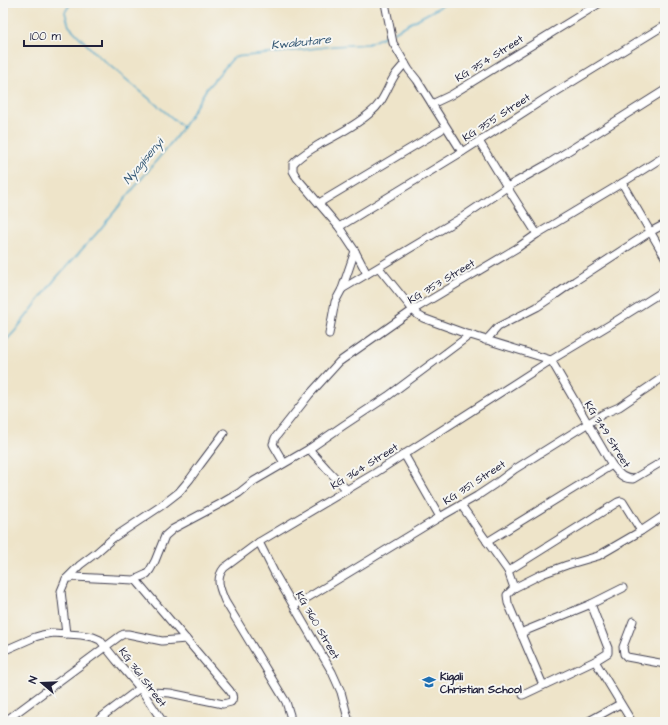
<svg xmlns="http://www.w3.org/2000/svg" width="668" height="725" font-family="'Architects Daughter',sans-serif">
	<style>
		.lines { fill: none; stroke-linecap: round; stroke-linejoin: round }
		.stream { stroke: #4da6ca; stroke-width: 1.5 }
		.minor-casing { stroke: #413f50; stroke-width: 9 }
		.minor { stroke: #fff; stroke-width: 7 }
		.labels { text-anchor: middle; stroke-width: 4; stroke-linejoin: round; paint-order: stroke }
		.street-label { font-size: 11px; fill: #22223b; stroke: #f6f6f2 }
		.poi-label { font-size: 11px; font-weight: bold; fill: #22223b; stroke: #f6f6f2; text-anchor: start }
		.water-label { font-size: 12px; font-style: italic; fill: #335774; stroke: #f6f6f2 }
	</style>
	<rect width="100%" height="100%" fill="#f6f6f2"/>
	<filter id="ink" filterUnits="userSpaceOnUse"><feTurbulence type="fractalNoise" baseFrequency=".025" numOctaves="2"/><feDisplacementMap in="SourceGraphic" scale="8" xChannelSelector="R" yChannelSelector="G"/><feConvolveMatrix kernelMatrix="1 2 1 2 8 2 1 2 1" color-interpolation-filters="sRGB"/></filter>
	<filter id="wash" filterUnits="userSpaceOnUse"><feTurbulence type="fractalNoise" baseFrequency=".012" numOctaves="4" result="noise"/><feDisplacementMap in="SourceGraphic" scale="16" xChannelSelector="R" yChannelSelector="G"/><feGaussianBlur stdDeviation="0.9" result="paint"/><feColorMatrix in="noise" values="0 0 0 0 0 0 0 0 0 0 0 0 0 0 0 0 0 1.4 0 .05"/><feComposite in="paint" operator="in"/></filter>
	<g filter="url(#wash)">
		<rect width="100%" height="100%" fill="#eee4c9"/>
		<g class="lines">
			<g class="stream">
				<polyline points="394,32 447,3"/>
				<polyline points="183,127 207,88 234,57 277,53 334,46 368,44 389,34"/>
				<polyline points="3,344 15,331 56,278 97,233 175,138 183,127 96,54 69,26 65,12 71,3"/>
			</g>
		</g>
	</g>
	<g filter="url(#ink)">
		<g class="lines">
			<g class="minor-casing">
				<g id="minor">
					<polyline points="385,3 393,43 409,70 417,80 432,104 451,95 600,3"/>
					<polyline points="432,104 462,152"/>
					<polyline points="479,141 507,187 537,234"/>
					<polyline points="622,183 665,257"/>
					<polyline points="319,203 441,130"/>
					<polyline points="339,227 462,152 546,98 665,25"/>
					<path d="M379,268l34,42 5,5 5,3 41,15 87,27 61,105c7,8 10,14 21,14l32,-19"/>
					<path d="M367,274l-12,-23 -16,-24 -42,-49 -4,-7v-7c7,-9 18,-14 27,-20 17,-9 35,-18 50,-31 14,-11 16,-24 25,-38 3,-4 7,-8 10,-12"/>
					<polyline points="342,289 464,216 507,187 546,165 665,90"/>
					<polyline points="329,334 335,302 342,289 355,251"/>
					<polyline points="485,340 489,337 498,327 537,307 555,295 575,281 650,232 665,224"/>
					<polyline points="309,449 327,469 347,490"/>
					<polyline points="404,454 440,517"/>
					<polyline points="284,463 274,446 273,444 275,438 309,395 339,362 413,310 517,248 537,234 622,183 665,156"/>
					<polyline points="461,505 508,571 514,588"/>
					<polyline points="259,542 275,574 332,672 341,692 349,722"/>
					<polyline points="487,542 612,465"/>
					<polyline points="508,571 618,502 621,501 623,502 641,531"/>
					<polyline points="66,579 80,565 96,553 113,538 161,506 179,492 190,479 200,465 224,433"/>
					<polyline points="294,606 440,517 477,496 495,484 515,469 603,414 619,407 665,376"/>
					<polyline points="633,621 623,647 624,654 627,657 665,664"/>
					<polyline points="66,634 61,591 66,579 74,577 134,580 147,574 150,570 155,561 165,536 173,529 220,504 239,493 254,481 309,449 344,425 388,396 470,335"/>
					<polyline points="522,636 523,633 525,631 591,604 623,588"/>
					<polyline points="3,651 35,637 42,635 53,633 81,635 93,637 100,640 116,660 140,688 163,722"/>
					<polyline points="595,661 632,722"/>
					<polyline points="543,685 508,603 507,595 514,588 542,574 567,565 598,556 641,531 665,515"/>
					<polyline points="523,695 595,661 608,653 608,648 606,643 591,604"/>
					<polyline points="4,722 120,636 124,634 128,634 162,641 186,639"/>
					<path d="M95,722l45,-34 11,4 19,1 53,11 8,-2c3,-4 2,-7 -1,-11l-94,-111"/>
					<path d="M290,722v-7l-4,-13 -61,-101c-5,-12 -10,-22 -1,-33l35,-26 116,-69 176,-113 60,-36 54,-34"/>
					<polyline points="587,722 620,704"/>
				</g>
			</g>
			<use href="#minor" class="minor"/>
		</g>
	</g>
	<defs>
		<g id="school-bare" transform="scale(1.08)"><path d="M0-5L7-2L0 1L-7-2ZM-4 1L0 2.5L4 1V4Q0 6-4 4Z" fill="#1f6fb2" stroke="#f6f6f2" stroke-width="2.5" paint-order="stroke"/></g>
	</defs>
	<g fill-rule="evenodd">
		<use href="#school-bare" x="429" y="682"/>
	</g>
	<g class="labels">
		<g class="street-label">
			<text transform="translate(489 58) rotate(-32)" y="4">KG 354 Street</text>
			<text transform="translate(496 117) rotate(-33)" y="4">KG 355 Street</text>
			<text transform="translate(441 281) rotate(-31)" y="4">KG 353 Street</text>
			<text transform="translate(608 434) rotate(58)" y="4">KG 349 Street</text>
			<text transform="translate(364 466) rotate(-32)" y="4">KG 364 Street</text>
			<text transform="translate(474 482) rotate(-33)" y="4">KG 351 Street</text>
			<text transform="translate(318 625) rotate(60)" y="4">KG 360 Street</text>
			<text transform="translate(143 677) rotate(53)" y="4">KG 361 Street</text>
		</g>
		<g class="poi-label">
			<text x="440" y="680">Kigali<tspan x="440" dy="13">Christian School</tspan></text>
		</g>
		<g class="water-label">
			<text transform="translate(301 42) rotate(-6)" y="4">Kwabutare</text>
			<text transform="translate(143 161) rotate(-50)" y="4">Nyagisenyi</text>
		</g>
	</g>
	<rect width="668" height="725" fill="none" stroke="#f6f6f2" stroke-width="16"/>
	<g transform="translate(42 683) rotate(289)" stroke="#f6f6f2" stroke-width="3" paint-order="stroke">
	<path d="M0-3L7 15L0 10L-7 15Z" fill="#22223b"/>
	<text y="-6" font-size="11" font-weight="bold" text-anchor="middle" fill="#22223b">N</text>
	</g>
	<path d="M24 40v6h78v-6" fill="none" stroke="#22223b" stroke-width="2"/>
	<text x="30" y="40" font-size="12" fill="#22223b" stroke="#f6f6f2" stroke-width="3" paint-order="stroke">100 m</text>
</svg>
